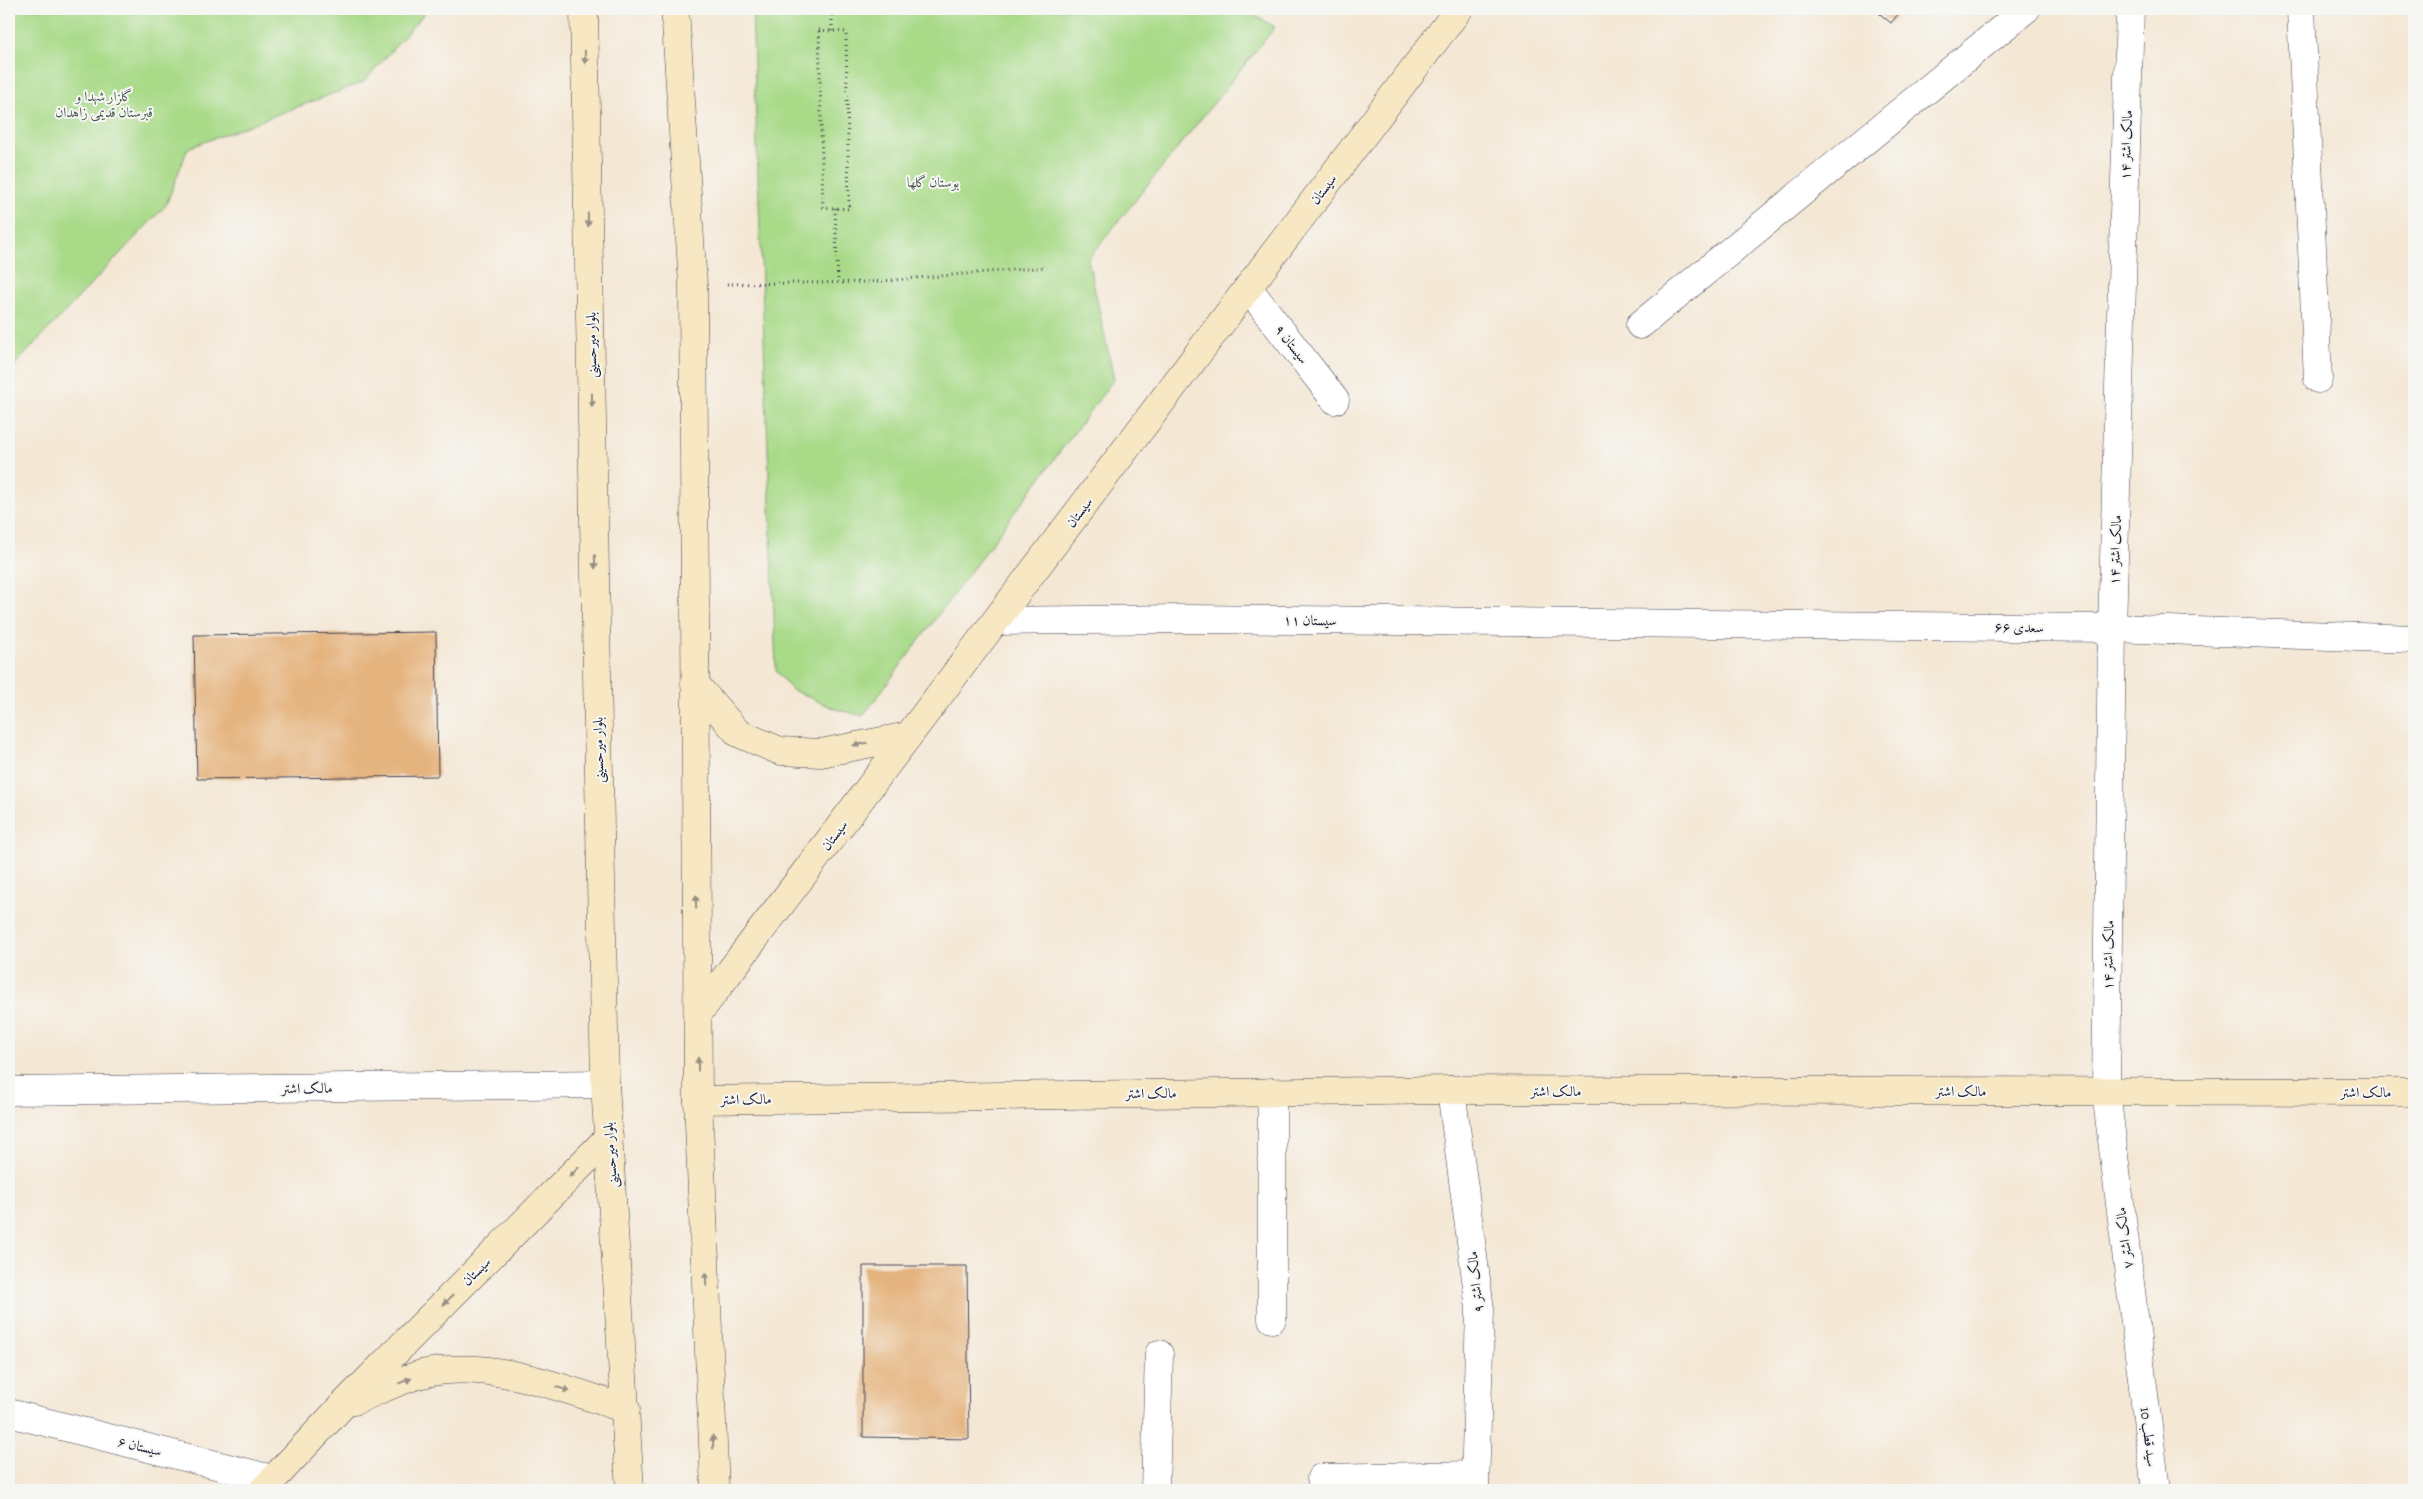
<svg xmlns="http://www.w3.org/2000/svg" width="2423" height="1499" font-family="Alegreya,Amiri,serif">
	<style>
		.green { fill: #a8da88; stroke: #657e62 }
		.building { fill: #e5b37d }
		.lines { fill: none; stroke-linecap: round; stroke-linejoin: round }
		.street-casing { stroke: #424052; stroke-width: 29 }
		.secondary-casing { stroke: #424052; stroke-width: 29 }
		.path { stroke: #424052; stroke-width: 3; stroke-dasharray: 1 4; stroke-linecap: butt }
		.street { stroke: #fff; stroke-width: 28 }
		.secondary { stroke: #f7e8c3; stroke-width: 28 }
		.oneway { fill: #978f86 }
		.labels { text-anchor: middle; stroke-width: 4; stroke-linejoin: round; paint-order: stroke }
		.park-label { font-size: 14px; fill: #4a5952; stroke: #f6f6f2 }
		.street-label { font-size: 14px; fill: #22223b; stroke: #f6f6f2 }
	</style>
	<rect width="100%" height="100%" fill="#f6f6f2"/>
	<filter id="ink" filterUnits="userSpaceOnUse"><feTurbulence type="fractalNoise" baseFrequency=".02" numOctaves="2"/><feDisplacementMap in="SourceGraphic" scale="10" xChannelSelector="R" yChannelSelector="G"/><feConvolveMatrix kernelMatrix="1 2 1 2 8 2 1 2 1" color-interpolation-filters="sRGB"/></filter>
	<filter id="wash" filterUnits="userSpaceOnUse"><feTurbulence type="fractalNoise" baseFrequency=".0096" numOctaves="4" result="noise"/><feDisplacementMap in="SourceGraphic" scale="20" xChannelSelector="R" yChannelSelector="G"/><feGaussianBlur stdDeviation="1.12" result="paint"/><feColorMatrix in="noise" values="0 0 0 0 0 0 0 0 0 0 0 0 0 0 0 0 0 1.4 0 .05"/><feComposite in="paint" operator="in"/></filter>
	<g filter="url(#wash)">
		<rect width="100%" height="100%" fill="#f4e7d4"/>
		<g class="green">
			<polygon points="9,9 428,9 364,82 188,148 166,205 9,371"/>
			<polygon points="752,9 1243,9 1275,27 1088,259 1114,379 863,716 836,709 792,690 776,671"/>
		</g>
		<g id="blocks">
			<g class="building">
				<polygon points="1874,9 1902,9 1891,23"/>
				<polygon points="436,632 438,776 197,779 194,635"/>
				<polygon points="863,1266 967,1266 969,1439 863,1437"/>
			</g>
		</g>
	</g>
	<g filter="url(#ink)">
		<use href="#blocks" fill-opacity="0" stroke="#424052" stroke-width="1"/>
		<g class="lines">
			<g class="street-casing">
				<g id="street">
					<polyline points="2130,9 2112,628 2106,1092 2156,1490"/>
					<polyline points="2301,9 2318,379"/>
					<polyline points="1248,288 1335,400"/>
					<polyline points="1640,325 2026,9"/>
					<polyline points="996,621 1188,619 2112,628 2414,639"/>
					<polyline points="1451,1090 1480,1309 1475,1490"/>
					<polyline points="9,1091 605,1084"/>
					<polyline points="1272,1319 1272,1092"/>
					<polyline points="9,1413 272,1479"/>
					<polyline points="1321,1478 1475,1475"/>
					<polyline points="1155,1490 1159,1354"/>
				</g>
			</g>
			<g class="secondary-casing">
				<g id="secondary">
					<polyline points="584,9 605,1084 630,1490"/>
					<polyline points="675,9 693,285 698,1100 715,1490"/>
					<polyline points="695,684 738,733 780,751 821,753 908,736"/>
					<polyline points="697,1015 1459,9"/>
					<polyline points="698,1100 1451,1090 2414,1092"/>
					<path d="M354,1401c22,-9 45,-21 68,-27 69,-16 139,14 204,35"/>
					<polyline points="263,1490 343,1405 609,1137"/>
				</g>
			</g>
			<g class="path">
				<polygon points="819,30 846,32 849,209 823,207"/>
				<polyline points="832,31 832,9"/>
				<polyline points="835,208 838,282"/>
				<polyline points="727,284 870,282 1046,267"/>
			</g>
			<use href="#street" class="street"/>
			<use href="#secondary" class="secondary"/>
		</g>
		<defs><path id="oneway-solid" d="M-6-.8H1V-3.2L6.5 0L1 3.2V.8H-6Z" transform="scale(1.25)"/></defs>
		<g class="oneway">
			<use href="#oneway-solid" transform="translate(585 57) rotate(89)"/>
			<use href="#oneway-solid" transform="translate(588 220) rotate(89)"/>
			<use href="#oneway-solid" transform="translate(592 400) rotate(89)"/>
			<use href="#oneway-solid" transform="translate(595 562) rotate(89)"/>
			<use href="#oneway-solid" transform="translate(860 744) rotate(170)"/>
			<use href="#oneway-solid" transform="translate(696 902) rotate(-91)"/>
			<use href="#oneway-solid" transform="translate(698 1064) rotate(-90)"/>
			<use href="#oneway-solid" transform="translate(574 1172) rotate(135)"/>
			<use href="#oneway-solid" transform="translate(706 1279) rotate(-92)"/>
			<use href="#oneway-solid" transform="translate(448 1300) rotate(135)"/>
			<use href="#oneway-solid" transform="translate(405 1381) rotate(-21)"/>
			<use href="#oneway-solid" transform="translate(563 1389) rotate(18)"/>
			<use href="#oneway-solid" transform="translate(713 1442) rotate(-92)"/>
		</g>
	</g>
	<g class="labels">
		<g class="park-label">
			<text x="104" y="101">گلزار شهدا و<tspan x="104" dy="16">قبرستان قدیمی زاهدان</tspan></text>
			<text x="933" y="187">بوستان گلها</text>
		</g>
		<g class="street-label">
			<text transform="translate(2126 145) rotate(-88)" y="5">مالک اشتر ۱۴</text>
			<text transform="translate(1323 189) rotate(-53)" y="5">سیستان</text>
			<text transform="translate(1292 344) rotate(52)" y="5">سیستان ۹</text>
			<text transform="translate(591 345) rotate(-91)" y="5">بلوار میرحسینی</text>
			<text transform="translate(1079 512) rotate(-53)" y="5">سیستان</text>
			<text transform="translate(2115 550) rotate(-88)" y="5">مالک اشتر ۱۴</text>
			<text transform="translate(1310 620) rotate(1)" y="5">سیستان ۱۱</text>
			<text transform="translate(2019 627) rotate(1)" y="5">سعدی ۶۶</text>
			<text transform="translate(598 750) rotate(-91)" y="5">بلوار میرحسینی</text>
			<text transform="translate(834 835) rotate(-53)" y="5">سیستان</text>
			<text transform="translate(2108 955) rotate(-89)" y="5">مالک اشتر ۱۴</text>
			<text transform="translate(307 1088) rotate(-1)" y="5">مالک اشتر</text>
			<text x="1556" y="1096">مالک اشتر</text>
			<text x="1961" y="1096">مالک اشتر</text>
			<text x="2366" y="1097">مالک اشتر</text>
			<text transform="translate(1151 1093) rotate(-1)" y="5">مالک اشتر</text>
			<text transform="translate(746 1099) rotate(-1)" y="5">مالک اشتر</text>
			<text transform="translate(610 1155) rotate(-94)" y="5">بلوار میرحسینی</text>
			<text transform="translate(2124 1238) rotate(-97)" y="5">مالک اشتر ۷</text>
			<text transform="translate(476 1271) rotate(-45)" y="5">سیستان</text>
			<text transform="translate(1475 1282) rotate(-96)" y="5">مالک اشتر ۹</text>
			<text transform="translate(2149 1437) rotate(83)" y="5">سید قطب 10</text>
			<text transform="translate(140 1446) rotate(14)" y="5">سیستان ۶</text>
		</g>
	</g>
	<rect width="2423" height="1499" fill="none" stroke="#f6f6f2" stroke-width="30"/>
</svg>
